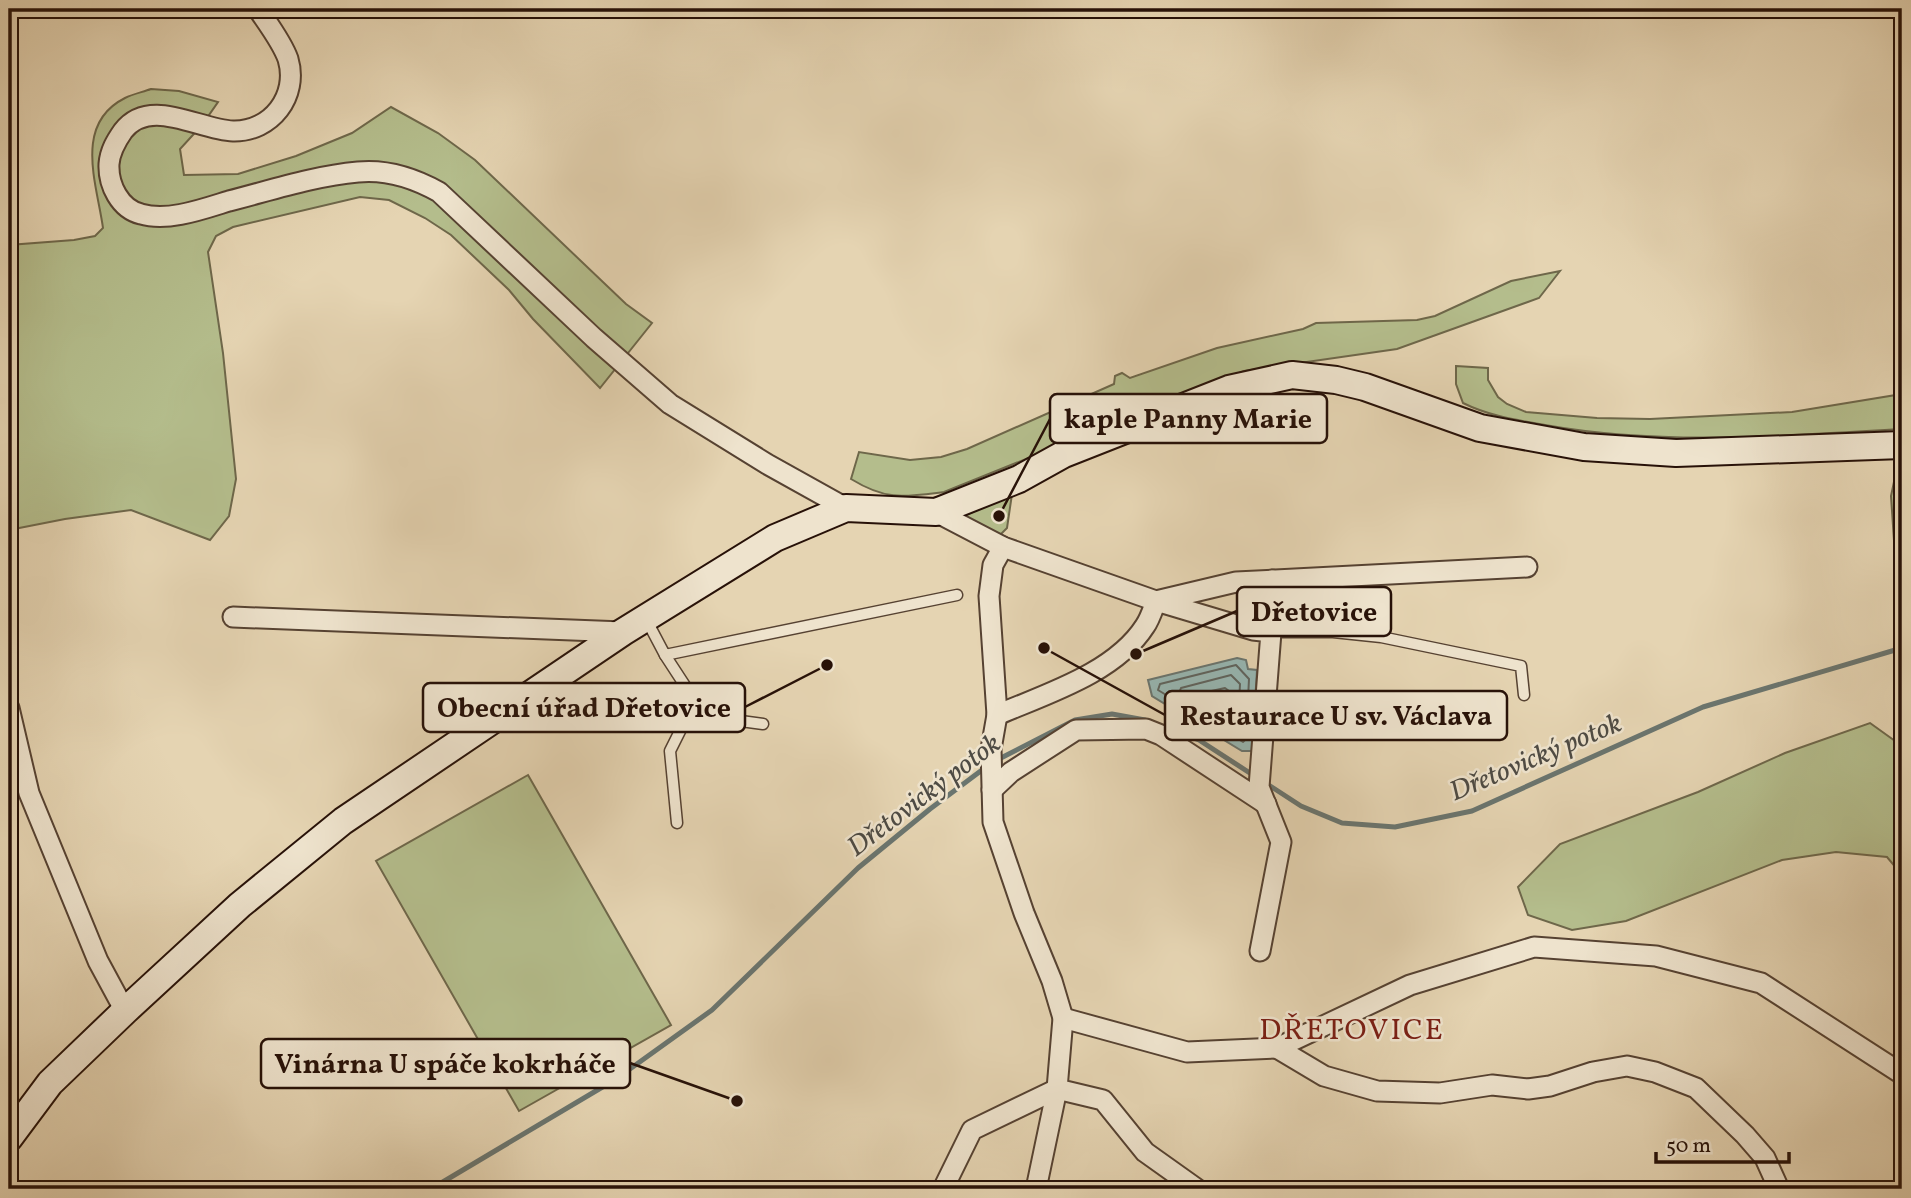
<svg xmlns="http://www.w3.org/2000/svg" width="1911" height="1198" font-family="Vollkorn,serif">
	<style>
		.green { fill: #b4bd8c; stroke: #6e674a; stroke-width: 2 }
		.water { fill: #97b7b3; stroke: #6a756f; stroke-width: 2 }
		.lines { fill: none; stroke-linecap: round; stroke-linejoin: round }
		.shore { stroke: #5f645e; stroke-width: 2 }
		.stream { stroke: #6a756f; stroke-width: 5 }
		.service-casing { stroke: #564232; stroke-width: 13 }
		.minor-casing { stroke: #564232; stroke-width: 23 }
		.secondary-casing { stroke: #271108; stroke-width: 30 }
		.service { stroke: #eee3cd; stroke-width: 10 }
		.minor { stroke: #eee3cd; stroke-width: 19 }
		.secondary { stroke: #eee3cd; stroke-width: 26 }
		.labels { text-anchor: middle; stroke-width: 5; stroke-linejoin: round; paint-order: stroke }
		.water-label { font-size: 28px; font-style: italic; fill: #4e4b44; stroke: #eee3cd }
		.quarter-label { font-size: 30px; letter-spacing: 2px; fill: #7a1f14; stroke: #eee3cd }
		.leader { fill: none; stroke: #271108; stroke-width: 2.5 }
		.callout-dot { fill: #271108; stroke: #eee3cd; stroke-width: 2.5 }
		.callout { fill: #eee3cd; stroke: #271108; stroke-width: 2.5 }
		.callout-label { font-size: 28px; text-anchor: middle; font-weight: bold; fill: #271108 }
	</style>
	<rect width="100%" height="100%" fill="#e5d4b2"/>
	<filter id="stains"><feTurbulence type="fractalNoise" baseFrequency=".00286" numOctaves="4"/><feColorMatrix values="0 0 0 0 .2 0 0 0 0 .09 0 0 0 0 .02 0 0 0 .5 -.17"/></filter>
	<radialGradient id="worn" r=".72"><stop offset=".6" stop-color="#630" stop-opacity="0"/><stop offset="1" stop-color="#630" stop-opacity=".3"/></radialGradient>
	<g class="green">
		<path d="M151,89l28,2 39,11 -16,23 -22,24 4,26 54,-1 58,-18 56,-23 39,-26 47,26 37,27 151,144 26,19 -52,65 -67,-69 -24,-29 -58,-55 -26,-17 -36,-18 -29,-3 -127,30 -17,9 -8,16 15,101 13,126 -7,37 -19,24 -79,-30 -66,9 -56,11v-285l65,-5 21,-4 8,-8c-6,-44 -30,-104 22,-130 8,-4 18,-6 26,-9z"/>
		<path d="M1560,271l-21,27 -142,51 -153,22 -300,121c-40,5 -57,9 -93,-13l8,-27 51,8 31,-3 26,-8 147,-65 1,-8 7,-3 8,5 87,-30 86,-19 13,-6 101,-3 18,-4 76,-35z"/>
		<path d="M1456,366l32,2v12l10,17 9,7 19,8 71,6 53,1 142,-7 110,-18v35c-119,7 -239,17 -357,-4 -29,-5 -56,-9 -82,-22l-7,-19z"/>
		<polygon points="1899,458 1902,458 1902,616 1899,615 1891,496"/>
		<polygon points="1012,494 1007,528 1000,535 964,516"/>
		<polygon points="1870,723 1902,746 1902,875 1887,857 1836,852 1782,860 1626,921 1572,930 1528,915 1518,887 1560,844 1698,792 1785,753"/>
		<polygon points="528,775 671,1025 519,1111 376,861"/>
	</g>
	<polygon class="water" points="1237,658 1246,660 1248,669 1257,670 1252,751 1242,751 1152,696 1148,680"/>
	<g class="lines">
		<g class="shore">
			<polygon points="1236,665 1249,679 1246,739 1243,742 1158,690 1160,684"/>
			<polygon points="1231,675 1240,684 1238,724 1235,727 1179,693 1181,688"/>
			<polygon points="1225,688 1229,691 1226,709 1205,697 1207,692"/>
		</g>
		<g class="stream">
			<polyline points="1164,727 1199,740 1256,777"/>
			<polyline points="997,760 1075,720 1112,714 1145,720"/>
			<polyline points="1264,782 1301,806 1342,823 1395,827 1472,811 1703,707 1902,648"/>
			<polyline points="431,1189 616,1079 712,1010 858,868 930,809 986,767"/>
		</g>
		<g class="service-casing">
			<g id="service">
				<polyline points="646,619 665,655 957,595"/>
				<polyline points="1272,632 1333,632 1381,637 1521,666 1524,695"/>
				<polyline points="665,655 695,701 726,719 763,724"/>
				<polyline points="677,823 670,751 695,701"/>
			</g>
		</g>
		<g class="minor-casing">
			<g id="minor">
				<path d="M258,9c10,15 24,33 30,50 11,37 -17,73 -55,72 -34,-1 -83,-35 -110,0 -7,10 -13,20 -14,33 -1,21 11,45 32,50 27,8 62,-5 88,-13 43,-11 85,-25 129,-29 30,-3 56,6 81,20l155,146 76,66 97,60 79,44"/>
				<polyline points="936,512 1003,547 1156,601 1236,582 1527,567"/>
				<polyline points="1003,547 993,565 989,596 997,715 991,749 993,822 1024,913 1052,981 1063,1018 1057,1089 1103,1100 1145,1152 1197,1189"/>
				<polyline points="233,617 623,632"/>
				<path d="M1271,632c15,-20 13,-32 1,-52"/>
				<polyline points="9,708 29,793 98,961 125,1011"/>
				<path d="M997,715c49,-21 118,-42 148,-89 5,-7 8,-17 11,-25l97,29 18,2 -12,155 22,55 -21,109"/>
				<polyline points="992,790 1011,772 1076,730 1146,729 1161,735 1266,804"/>
				<polyline points="1063,1018 1187,1052 1277,1048 1410,985 1534,947 1656,956 1761,983 1902,1074"/>
				<polyline points="1277,1048 1324,1076 1377,1091 1440,1093 1492,1085 1528,1089 1550,1086 1593,1072 1627,1066 1655,1072 1696,1088 1745,1135 1765,1158 1779,1189"/>
				<polyline points="943,1189 972,1130 1057,1089"/>
				<polyline points="1036,1189 1057,1089"/>
			</g>
		</g>
		<g class="secondary-casing">
			<polyline id="secondary" points="9,1138 50,1083 125,1011 240,905 343,821 623,632 775,538 846,508 936,512 1019,479 1064,454 1229,389 1292,375 1336,380 1365,387 1480,428 1584,447 1676,453 1902,445"/>
		</g>
		<use href="#service" class="service"/>
		<use href="#minor" class="minor"/>
		<use href="#secondary" class="secondary"/>
	</g>
	<g class="labels">
		<g class="water-label">
			<text transform="translate(1535 756) rotate(-23)" y="10">Dřetovický potok</text>
			<text transform="translate(923 794) rotate(-37)" y="10">Dřetovický potok</text>
		</g>
		<g class="quarter-label">
			<text x="1352" y="1039">DŘETOVICE</text>
		</g>
	</g>
	<path class="leader" d="M999 516L1050 419M1136 654L1237 611M827 665L745 707M1044 648L1165 715M737 1101L630 1063"/>
	<g class="callout-dot">
		<circle cx="999" cy="516" r="7"/>
		<circle cx="1136" cy="654" r="7"/>
		<circle cx="827" cy="665" r="7"/>
		<circle cx="1044" cy="648" r="7"/>
		<circle cx="737" cy="1101" r="7"/>
	</g>
	<g class="callout">
		<rect x="1050" y="394" width="277" height="49" rx="7"/>
		<rect x="1237" y="587" width="154" height="49" rx="7"/>
		<rect x="423" y="683" width="322" height="49" rx="7"/>
		<rect x="1165" y="691" width="342" height="49" rx="7"/>
		<rect x="261" y="1039" width="369" height="49" rx="7"/>
	</g>
	<g class="callout-label">
		<text x="1188" y="428">kaple Panny Marie</text>
		<text x="1314" y="621">Dřetovice</text>
		<text x="584" y="717">Obecní úřad Dřetovice</text>
		<text x="1336" y="725">Restaurace U sv. Václava</text>
		<text x="445" y="1073">Vinárna U spáče kokrháče</text>
	</g>
	<rect width="1911" height="1198" fill="none" stroke="#e5d4b2" stroke-width="35"/>
	<rect x="10" y="10" width="1890" height="1177" fill="none" stroke="#271108" stroke-width="3.5"/>
	<rect x="18" y="18" width="1876" height="1163" fill="none" stroke="#271108" stroke-width="2"/>
	<path d="M1656 1152v10h133v-10" fill="none" stroke="#271108" stroke-width="3.5"/>
	<text x="1666" y="1152" font-size="21" fill="#271108" stroke="#eee3cd" stroke-width="5" paint-order="stroke">50 m</text>
	<rect width="100%" height="100%" filter="url(#stains)"/>
	<rect width="100%" height="100%" fill="url(#worn)"/>
</svg>
